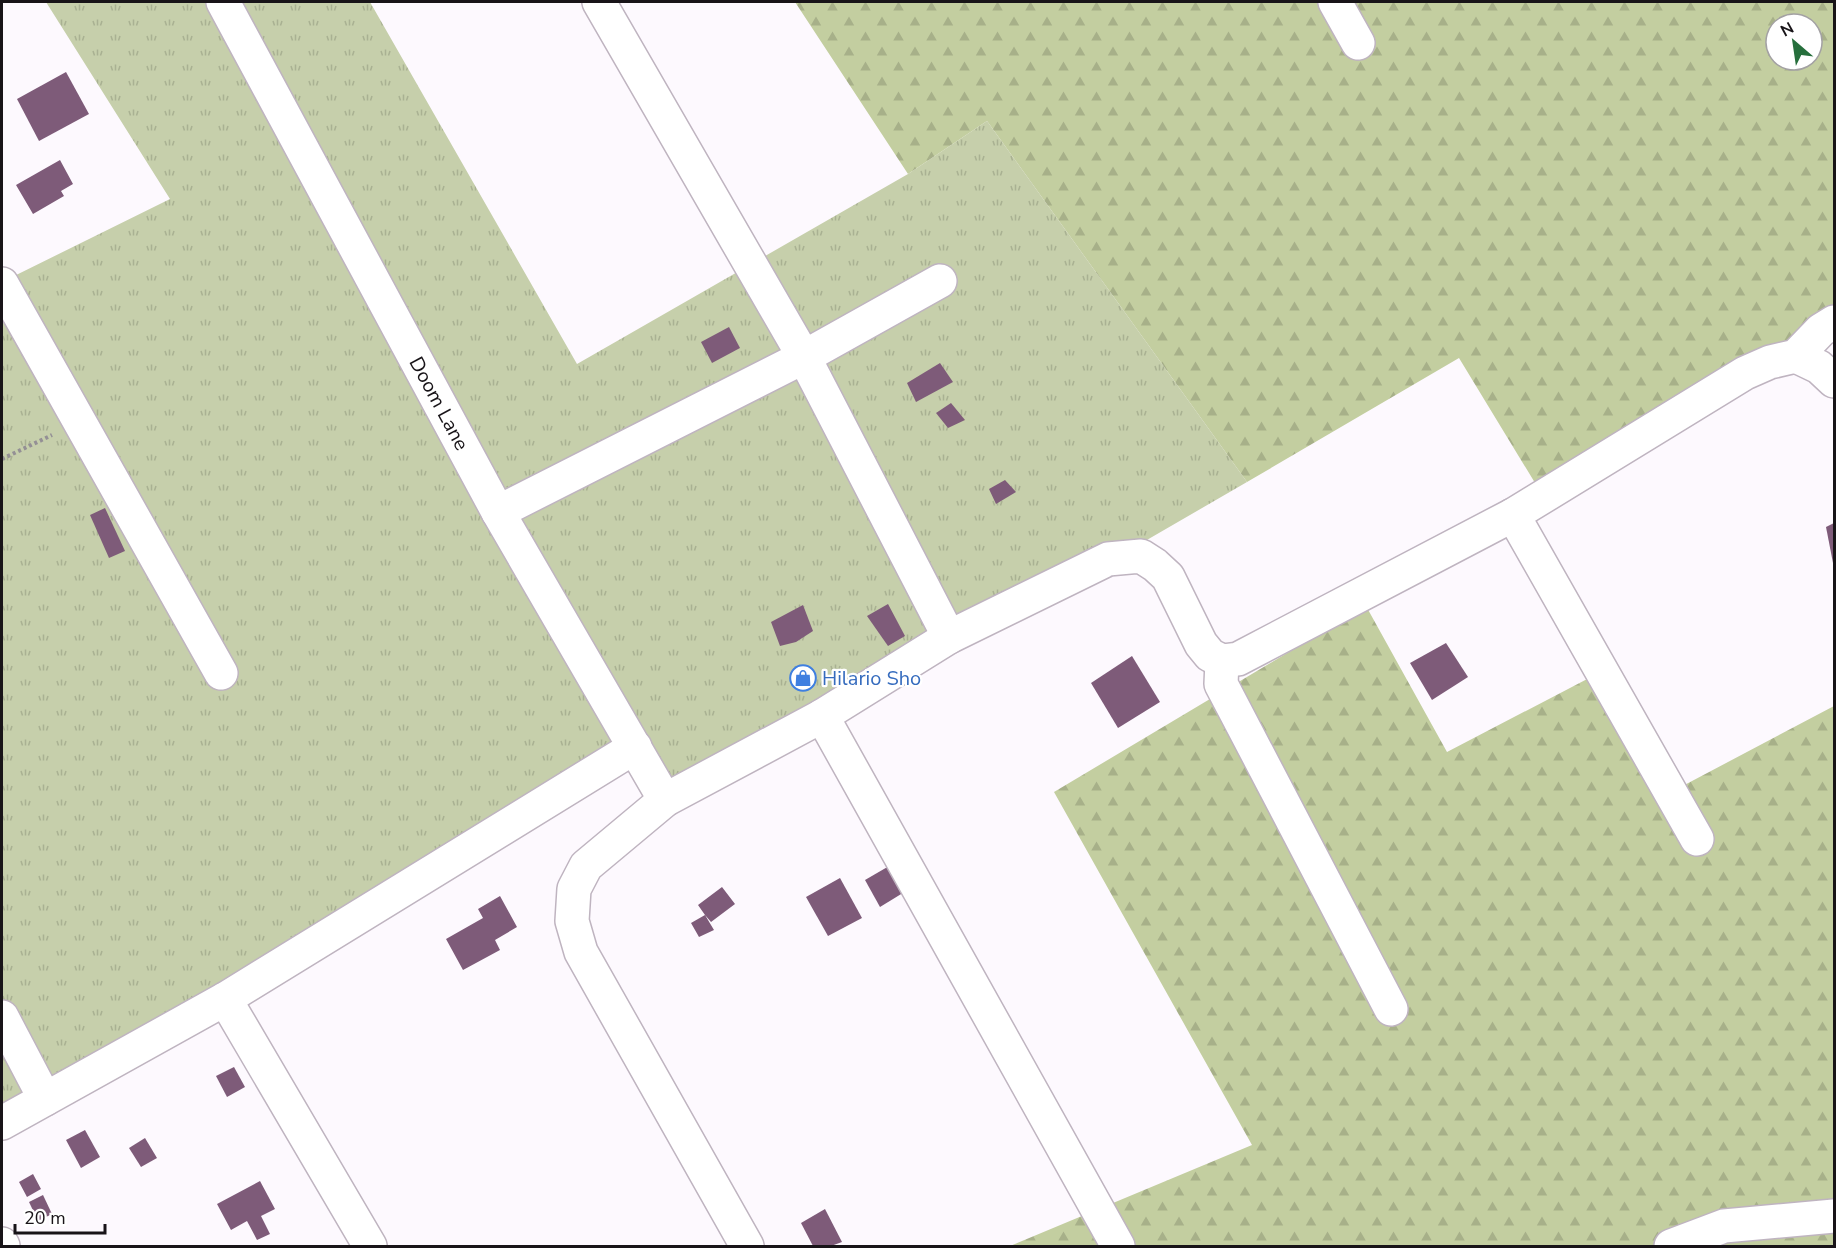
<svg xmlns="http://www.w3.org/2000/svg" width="1836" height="1248" font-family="'Nunito Sans',sans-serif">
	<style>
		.grass { fill: url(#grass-tufts) }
		.forest { fill: url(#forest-firs); fill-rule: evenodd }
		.building { fill: #7e5b79 }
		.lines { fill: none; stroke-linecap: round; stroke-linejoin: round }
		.minor-casing { stroke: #bfb4c0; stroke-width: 36 }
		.path { stroke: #949095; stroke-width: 4; stroke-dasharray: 3 3; stroke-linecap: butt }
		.minor { stroke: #fff; stroke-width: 33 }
		.labels { text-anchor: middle; stroke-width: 4.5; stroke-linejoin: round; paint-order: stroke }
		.street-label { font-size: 20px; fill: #181418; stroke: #fff }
		.shop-label { font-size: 20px; fill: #366cbe; stroke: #fff; text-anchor: start }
	</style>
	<defs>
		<pattern id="grass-tufts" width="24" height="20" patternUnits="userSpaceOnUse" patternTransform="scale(1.5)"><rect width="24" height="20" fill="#c6cfab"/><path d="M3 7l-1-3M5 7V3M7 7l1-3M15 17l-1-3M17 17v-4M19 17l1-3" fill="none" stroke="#a9b192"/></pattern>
		<pattern id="forest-firs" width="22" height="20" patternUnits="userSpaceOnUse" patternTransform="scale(1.5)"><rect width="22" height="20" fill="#c3cea0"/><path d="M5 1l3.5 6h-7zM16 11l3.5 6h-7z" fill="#a7b089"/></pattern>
	</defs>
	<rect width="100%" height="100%" fill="#fdf9fe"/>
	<polygon class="grass" points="46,2 370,2 577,364 908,174 987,121 1247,482 672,815 646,751 2,1116 2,282 170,199"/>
	<g class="forest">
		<path d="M795,2h1039v344l-4,-9 -284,164 -87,-143 -212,124 -260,-361 -79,53zM1776,24h36v36h-36z"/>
		<polygon points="1366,606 1447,752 1614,665 1675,790 1834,706 1834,1246 1010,1246 1252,1145 1054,792"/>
	</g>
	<g class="building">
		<polygon points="66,72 89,114 39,141 17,99"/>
		<polygon points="60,160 73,184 61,191 64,196 33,214 16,185"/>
		<polygon points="729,327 740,348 712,363 701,342"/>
		<polygon points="940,363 953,382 916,402 907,383"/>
		<polygon points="951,403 965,420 948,428 936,413"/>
		<polygon points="1005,480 1016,492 996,504 989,489"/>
		<polygon points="105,508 125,551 109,558 90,515"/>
		<polygon points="1834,523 1834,563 1833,563 1826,527"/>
		<polygon points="888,604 905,636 888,646 867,616"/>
		<polygon points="803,605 813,631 796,642 780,646 771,622"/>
		<polygon points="1446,643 1468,677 1432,700 1410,663"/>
		<polygon points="1132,656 1160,702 1118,728 1091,683"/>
		<polygon points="896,862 911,888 880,907 865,880"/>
		<polygon points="840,878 862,918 828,936 806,897"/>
		<polygon points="722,887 735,904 711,922 705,915 714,930 699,937 691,923 705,915 698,905"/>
		<polygon points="500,896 517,927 495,940 500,950 463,970 446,939 483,918 478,909"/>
		<polygon points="234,1067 245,1087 227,1097 216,1076"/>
		<polygon points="85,1130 100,1157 81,1168 66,1140"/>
		<polygon points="145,1138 157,1158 141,1167 129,1148"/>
		<polygon points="33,1174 41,1189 27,1197 19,1182"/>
		<polygon points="260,1181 275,1209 261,1216 270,1234 257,1240 247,1221 231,1230 217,1204"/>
		<polygon points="43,1195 52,1214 38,1221 29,1202"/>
		<polygon points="825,1209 842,1242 831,1246 813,1246 801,1223"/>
	</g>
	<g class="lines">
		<g class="minor-casing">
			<g id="minor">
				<path id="s1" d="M223,2l275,510 167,288"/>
				<polyline points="599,2 804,357 949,637"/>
				<polyline points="1335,2 1358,43"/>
				<polyline points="2,284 221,673"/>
				<polyline points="1796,356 1819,367 1834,381"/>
				<polyline points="498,512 804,357 940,281"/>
				<polyline points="1513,515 1697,839"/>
				<polyline points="1222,661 1221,684 1391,1009"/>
				<polyline points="822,716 1118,1246"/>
				<polyline points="225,999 370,1246"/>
				<polyline points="2,1017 45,1099"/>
				<polyline points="2,1123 225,999 635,747"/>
				<polyline points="2,1244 3,1246"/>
				<polyline points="747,1246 581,952 572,921 574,889 586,866 665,800 822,716 949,637 1108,559 1141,556 1155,565 1168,577 1201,644 1210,655 1222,661 1238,659 1513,515 1745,373 1770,362 1796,356 1821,330 1834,322"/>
				<polyline points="1671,1246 1724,1226 1834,1216"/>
			</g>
		</g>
		<polyline class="path" points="2,459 52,435"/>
		<use href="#minor" class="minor"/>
	</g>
	<defs>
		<g id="shop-ring" transform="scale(1.35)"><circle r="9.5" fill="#fff" stroke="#3f7fe0" stroke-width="1.5"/><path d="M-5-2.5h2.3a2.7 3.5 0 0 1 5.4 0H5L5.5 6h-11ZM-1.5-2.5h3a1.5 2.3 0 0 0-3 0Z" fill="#3f7fe0"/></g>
	</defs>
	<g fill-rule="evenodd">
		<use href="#shop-ring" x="803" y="678"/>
	</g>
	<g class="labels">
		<g class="street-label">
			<text dy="7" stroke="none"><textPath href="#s1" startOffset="456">Doom Lane</textPath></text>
		</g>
		<g class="shop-label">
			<text x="822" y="685">Hilario Sho</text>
		</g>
	</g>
	<rect width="1836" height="1248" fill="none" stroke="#181418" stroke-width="6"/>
	<g transform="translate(1794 42) rotate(331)"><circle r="28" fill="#ffffff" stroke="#a3a1a3" stroke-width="1.5"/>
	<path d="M0-4.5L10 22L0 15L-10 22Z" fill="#266f3c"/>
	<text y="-9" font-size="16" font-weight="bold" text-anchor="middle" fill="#181418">N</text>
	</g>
	<path d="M15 1224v9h90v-9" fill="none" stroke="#181418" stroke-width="3"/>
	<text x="24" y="1224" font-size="18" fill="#181418" stroke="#ffffff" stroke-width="4.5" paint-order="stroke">20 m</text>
</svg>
